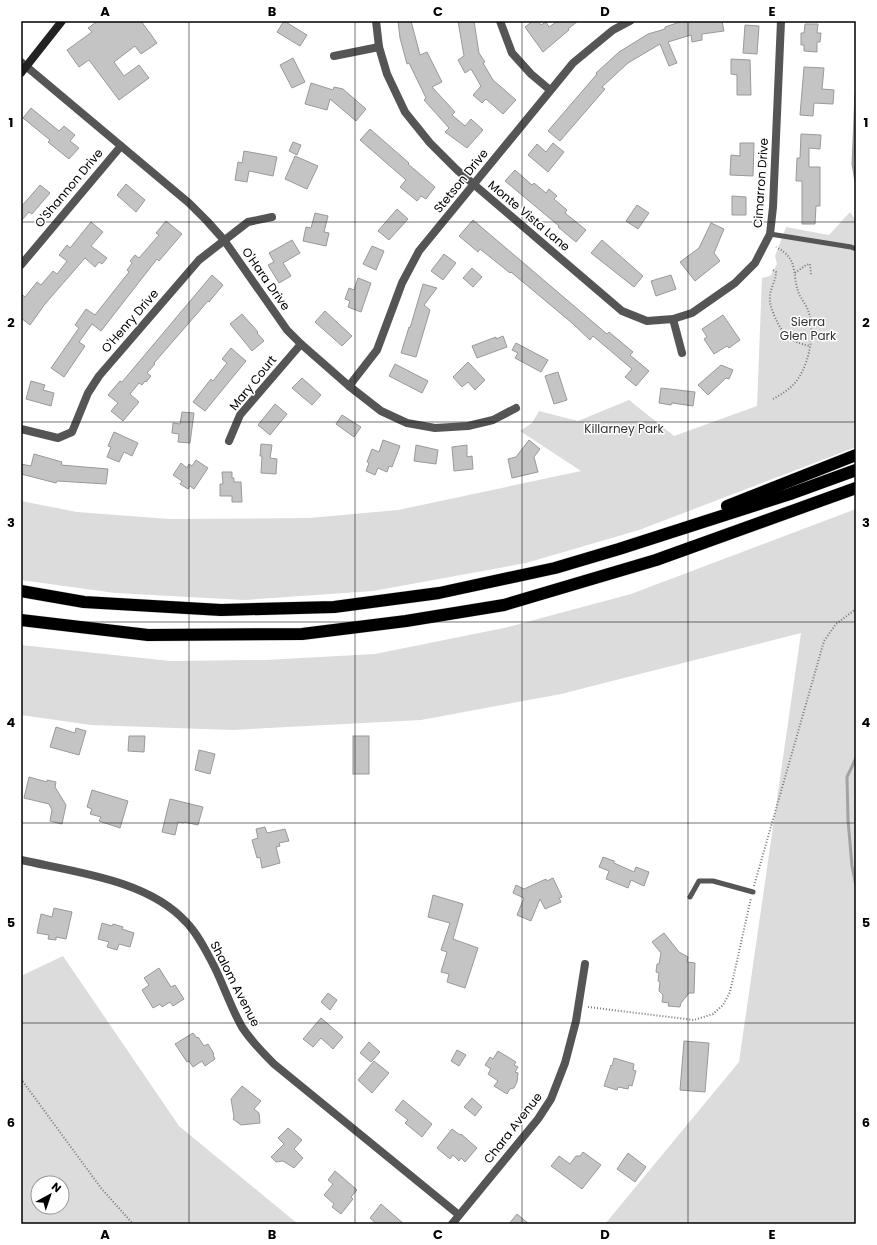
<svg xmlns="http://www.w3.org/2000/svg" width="877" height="1245" font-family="Poppins,sans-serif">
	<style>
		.green { fill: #dcdcdc; fill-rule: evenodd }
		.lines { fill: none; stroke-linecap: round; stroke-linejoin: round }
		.stream { stroke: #a3a3a3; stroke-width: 3 }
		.building { fill: #c4c4c4; stroke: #999 }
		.motorway-casing { stroke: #dbdbdb; stroke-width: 13 }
		.path { stroke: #777; stroke-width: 2; stroke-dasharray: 1 2; stroke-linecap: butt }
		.service { stroke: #555; stroke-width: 5 }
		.minor { stroke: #555; stroke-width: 8 }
		.secondary { stroke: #222; stroke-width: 8 }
		.motorway { stroke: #000; stroke-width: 12 }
		.grid { fill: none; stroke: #000; stroke-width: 1; stroke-opacity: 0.55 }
		.labels { text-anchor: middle; stroke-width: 3; stroke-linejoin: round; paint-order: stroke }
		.street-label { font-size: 12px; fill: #000; stroke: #fff }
		.park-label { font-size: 12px; fill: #333; stroke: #fff }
		.neatline { fill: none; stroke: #000; stroke-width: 1.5 }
		.grid-label { font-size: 13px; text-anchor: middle; font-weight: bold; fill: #000 }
	</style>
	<rect width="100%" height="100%" fill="#fff"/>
	<g class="green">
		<polygon points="850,212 856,221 856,447 639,530 526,563 373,591 245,600 115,593 21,580 21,501 77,512 169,519 309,518 398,510 581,471 520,431 532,423 539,411 578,421 629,400 674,436 757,406 762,278 770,276 777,264 775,256 786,227 829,235"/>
		<polygon points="856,509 856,1224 605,1224 739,1062 801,633 561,694 421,720 232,730 91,725 21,715 21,645 170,661 265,660 375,654 504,628 631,594"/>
		<path d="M63,956l116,170 119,98h-277v-248zM38,1183h24v24h-24z"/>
	</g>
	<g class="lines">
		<g class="stream">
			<polyline points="856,93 853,164 856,182"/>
			<polyline points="856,758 847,777 848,820 852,866 856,886"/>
		</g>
	</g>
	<g class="building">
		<polygon points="98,21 141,21 157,43 141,54 135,46 114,62 124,76 139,65 149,78 119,100 89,60 79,67 67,50 92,32 88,28"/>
		<polygon points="284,21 307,35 300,46 277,32"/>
		<polygon points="398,21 411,21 420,55 427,52 442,82 432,87 455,112 452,115 465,126 471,119 483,130 467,148 445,132 449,128 424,100 426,98 409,63 407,64 400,38"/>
		<polygon points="458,21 474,21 479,53 485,62 483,63 493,80 516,100 503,114 486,99 482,103 473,95 481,86 471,69 465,73 458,60 464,56"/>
		<polygon points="533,21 538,21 541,25 546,22 549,27 558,21 578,21 568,29 569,30 543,52 525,27"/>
		<polygon points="683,21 722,21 724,31 702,34 702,40 692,42 691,35 668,42 677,63 669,66 660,44 628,63 602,87 605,89 560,141 548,131 597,74 596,73 619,52 648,34 665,29 665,27"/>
		<polygon points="805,24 818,24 817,33 821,33 820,42 817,42 817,52 804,51 804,45 801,45 801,33 804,33"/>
		<polygon points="745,25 759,26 757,54 743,53"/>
		<polygon points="293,58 305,82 292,88 280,65"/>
		<polygon points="731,59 750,60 751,95 737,95 737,75 731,74"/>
		<polygon points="804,67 824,68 822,89 834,90 833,104 814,103 813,116 800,115"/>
		<polygon points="311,83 333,90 334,87 343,89 366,109 356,121 330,99 327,110 305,104"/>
		<polygon points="31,108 59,131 64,126 75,135 70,141 79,148 69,159 48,142 50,140 23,118"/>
		<polygon points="370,129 409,163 408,164 435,187 426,199 421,196 417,201 400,187 406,180 360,140"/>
		<polygon points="801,134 821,135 820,149 809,148 809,167 820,167 820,206 816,206 815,224 802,224 802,181 796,181 797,158 800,158"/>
		<polygon points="293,142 301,145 297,155 289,151"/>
		<polygon points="553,143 564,152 548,172 528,155 537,144 546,152"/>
		<polygon points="740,143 754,143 753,176 730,175 731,155 740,156"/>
		<polygon points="244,151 277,157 273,176 249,171 247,182 235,180 238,162 242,163"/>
		<polygon points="295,156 318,166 307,189 285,179"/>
		<polygon points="515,170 532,185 534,183 546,193 549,189 557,196 554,199 567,210 565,213 586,230 576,242 558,227 559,226 505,181"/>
		<polygon points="126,184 145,200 136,212 117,195"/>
		<polygon points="40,185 50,193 32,214 29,212 21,221 21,207"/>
		<polygon points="732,196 746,197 746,215 732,215"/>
		<polygon points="637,205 649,213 638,229 626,221"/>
		<polygon points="397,209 408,219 389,240 378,231"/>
		<polygon points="315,213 328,216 324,232 329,233 326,246 303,241 306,227 311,228"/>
		<polygon points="473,220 607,334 609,332 633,352 630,355 649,371 636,386 625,377 632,369 593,336 590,340 572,323 511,272 510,273 480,249 478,252 459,236"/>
		<polygon points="166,221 182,234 159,261 157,259 101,331 92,324 79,342 85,346 64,377 51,368 79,328 75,325 86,309 95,315 129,272 127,270 132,263 130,261 135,255 139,258 159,235 156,233"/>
		<polygon points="91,222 103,232 91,246 107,258 102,264 99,262 95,267 85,258 45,304 30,325 21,318 21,294 25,297 37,282 41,285 53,271 57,274 67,261 59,255 67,245 70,248"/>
		<polygon points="711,223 724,229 714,253 720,261 695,281 680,262 699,248"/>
		<polygon points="292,240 300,253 283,263 291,276 279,283 268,265 274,262 269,253"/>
		<polygon points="602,240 643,276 634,287 591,253"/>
		<polygon points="372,246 384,251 376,270 363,264"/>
		<polygon points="444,254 456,263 443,280 431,271"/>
		<polygon points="472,268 482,277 473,287 463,278"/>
		<polygon points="212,275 223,285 209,302 208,301 154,363 155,364 147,373 151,376 146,382 145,381 142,385 139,383 130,394 139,402 123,421 111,411 118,403 108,395 120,381 122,382"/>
		<polygon points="671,275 676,289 656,296 651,281"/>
		<polygon points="358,278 371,283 361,312 348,307 350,301 345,299 349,288 354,290"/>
		<polygon points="423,284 437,288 424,305 430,310 416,357 401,353 409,327 410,328"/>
		<polygon points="325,311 352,336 342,346 315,322"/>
		<polygon points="242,314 258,332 257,333 264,341 252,351 230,324"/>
		<polygon points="723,315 740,340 729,348 727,346 714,354 704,339 707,337 702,329"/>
		<polygon points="503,336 507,347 477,358 472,346 496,337 496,339"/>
		<polygon points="516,343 548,360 541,372 515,358 518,353 512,350"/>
		<polygon points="231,348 246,361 205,411 193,402 211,379 213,381 227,363 222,359"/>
		<polygon points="468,362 485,380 475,390 468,382 462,387 453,377"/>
		<polygon points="395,364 428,381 422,393 389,376"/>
		<polygon points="721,365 733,370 729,379 726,378 708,395 698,385"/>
		<polygon points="558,372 567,400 554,404 545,376"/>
		<polygon points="302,378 321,395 312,405 292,388"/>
		<polygon points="31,381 45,385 43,390 54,393 51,406 26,399"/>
		<polygon points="661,388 695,392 693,406 672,403 671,405 659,403"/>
		<polygon points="275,404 287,414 270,435 258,425"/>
		<polygon points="182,412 194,413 190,443 178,442 179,434 172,433 173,423 180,424"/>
		<polygon points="342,415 361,427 354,437 336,424"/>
		<polygon points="114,432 138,443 132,456 124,452 119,462 107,457 111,447 108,446"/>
		<polygon points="383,440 400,446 392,467 389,466 387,472 378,468 375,475 366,471 369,463 367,462 372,449 379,452"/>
		<polygon points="529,440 540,449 534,457 538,472 512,478 508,459 516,457"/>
		<polygon points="261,444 272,445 270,458 277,459 276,474 261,473 262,456 260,456"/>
		<polygon points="416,445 438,450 436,464 414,461"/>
		<polygon points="467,445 467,457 472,456 473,469 454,471 452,447"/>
		<polygon points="34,454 62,462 61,465 108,469 106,484 57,481 56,483 21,474 21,464 31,466"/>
		<polygon points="196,460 208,468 194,489 190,486 188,489 180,484 182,481 173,475 181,463 187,468 189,464 192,466"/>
		<polygon points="222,472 232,472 232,478 234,478 234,482 241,482 242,502 232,502 232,496 220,496 220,484 223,484"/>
		<polygon points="56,727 75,733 76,728 86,731 79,755 50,747"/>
		<polygon points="129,736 145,736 144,752 128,751"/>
		<rect x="353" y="736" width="16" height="38"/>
		<polygon points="199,750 215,754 210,774 195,770"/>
		<polygon points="29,777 47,782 47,780 56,782 55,787 66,805 62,824 50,821 52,810 49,804 24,798"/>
		<polygon points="92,790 128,801 120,828 99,821 101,817 90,814 92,809 87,807"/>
		<polygon points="170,799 203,807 198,825 184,822 184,823 178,822 175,835 162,832"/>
		<polygon points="265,827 267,833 285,829 289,841 279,843 280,846 276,847 280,863 262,868 260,857 257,858 252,840 258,838 256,829"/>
		<polygon points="603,857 614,861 614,863 634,872 636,867 649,872 644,886 631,880 628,888 606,879 609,871 599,867"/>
		<polygon points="553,878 562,897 559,898 561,902 545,909 540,899 531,921 517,915 524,898 513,893 516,885 524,889 546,879 547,881"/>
		<polygon points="433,895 463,904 453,939 478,948 465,988 447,982 449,974 441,972 447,952 441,950 450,923 428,917"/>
		<polygon points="54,908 72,912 66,939 56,937 56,940 48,939 49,935 37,933 41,914 52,917"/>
		<polygon points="102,923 112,926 113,924 123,927 122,929 134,933 130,947 119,944 117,950 107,947 109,942 98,939"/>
		<polygon points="664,933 679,952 688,957 687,962 695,963 694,993 689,993 681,1003 680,1007 668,1006 669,1003 662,1002 663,995 659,991 660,982 658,981 659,973 656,972 657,964 659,964 661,953 652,942"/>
		<polygon points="159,968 171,987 175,985 184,999 173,1006 170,1002 162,1007 160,1004 153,1008 142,990 149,985 144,978"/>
		<polygon points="328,993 337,1000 330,1010 321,1002"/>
		<polygon points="321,1018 343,1037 333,1049 321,1038 313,1047 303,1039"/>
		<polygon points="193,1033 197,1038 198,1037 204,1046 208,1044 214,1054 213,1055 215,1059 205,1066 202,1061 193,1067 189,1061 187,1062 175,1044"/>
		<polygon points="684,1041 709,1043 705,1092 680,1090"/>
		<polygon points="369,1042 380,1052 371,1062 360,1053"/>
		<polygon points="457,1050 466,1055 459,1066 451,1061"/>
		<polygon points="498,1051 516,1062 514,1065 518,1067 515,1072 518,1073 517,1082 514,1088 510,1089 507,1094 494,1086 498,1081 488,1074 491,1069 485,1065 490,1057 493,1059"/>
		<polygon points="614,1058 634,1064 633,1070 636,1071 632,1086 629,1085 628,1089 618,1087 617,1090 604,1086 611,1065 612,1066"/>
		<polygon points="374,1061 389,1073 372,1093 358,1080"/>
		<polygon points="242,1086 261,1101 254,1109 259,1113 260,1123 241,1125 233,1119 234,1117 231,1099"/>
		<polygon points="472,1098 482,1107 475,1116 464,1107"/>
		<polygon points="403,1100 432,1124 422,1137 405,1123 408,1120 395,1110"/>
		<polygon points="288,1128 302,1140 294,1149 303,1158 294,1168 283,1161 276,1162 271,1157 284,1144 278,1138"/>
		<polygon points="452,1129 460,1135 461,1134 477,1148 465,1162 461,1158 459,1161 453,1155 450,1159 437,1148"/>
		<polygon points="583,1152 601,1165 582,1189 551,1166 559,1156 570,1164 576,1156 580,1156"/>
		<polygon points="628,1153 646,1167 635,1182 617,1169"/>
		<polygon points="335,1171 357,1190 351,1197 353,1199 341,1214 332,1207 334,1204 324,1195 333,1184 328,1180"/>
		<polygon points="381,1204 404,1224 377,1224 370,1218"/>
		<polygon points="517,1214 529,1224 509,1224"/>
	</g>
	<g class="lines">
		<g class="motorway-casing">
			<g id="motorway">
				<polyline points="727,506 856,455"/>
				<polyline points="21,591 84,602 221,610 334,607 439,593 555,568 619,549 790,494 856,470"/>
				<polyline points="21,620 148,635 302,634 406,621 504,605 656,560 856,488"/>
			</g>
		</g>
		<g class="path">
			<path d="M773,270l3,2c0,9 -6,16 -6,25 -1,6 2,12 4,18 9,20 14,26 36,31"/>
			<polyline points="795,273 806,265 810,264 811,275"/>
			<path d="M773,399c7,-4 14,-8 20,-14 16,-17 22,-50 16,-72 -2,-7 -7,-13 -10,-19 -8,-21 1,-34 -23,-47"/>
			<polyline points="754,886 824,641 836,624 856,609"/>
			<polyline points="588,1007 694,1020 713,1014 723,1005 730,992 751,898"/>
			<polyline points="21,1079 101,1188 133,1224"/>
		</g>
		<g class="service">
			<polyline points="770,234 851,247 856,249"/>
			<polyline points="690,897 699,881 713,881 753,892"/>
		</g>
		<g class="minor">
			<polyline points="376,21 379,47 387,74 405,112 430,143 457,170 622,311 647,321 673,319 692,313 735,283 755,263 770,234 773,207 781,21"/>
			<polyline points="500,21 512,53 531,74 550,90"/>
			<polyline points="334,56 379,47"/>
			<polyline points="21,62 189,203 207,221 224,240 287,330 301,344 349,386 381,411 407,423 435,428 468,426 493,420 516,408"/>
			<polyline points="21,265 121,146"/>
			<polyline points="673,319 682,353"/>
			<polyline points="349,386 377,350 402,283 419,251 573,63 613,30 630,21"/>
			<polyline points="21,429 58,438 72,432 88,393 99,376 199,260 248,222 272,217"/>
			<polyline points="229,441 240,415 301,344"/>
			<path d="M21,860c54,12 127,20 165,62 12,12 20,29 28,44 10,20 17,42 28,61 9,14 20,25 32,37l185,151"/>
			<polyline points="452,1224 538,1119 551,1099 565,1063 576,1021 585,964"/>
		</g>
		<polyline class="secondary" points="21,73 62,21"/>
		<use href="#motorway" class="motorway"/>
	</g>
	<path class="grid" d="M189,21v1203M355,21v1203M522,21v1203M688,21v1203M21,222h835M21,422h835M21,622h835M21,823h835M21,1023h835"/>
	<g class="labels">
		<g class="street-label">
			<text transform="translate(461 181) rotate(-51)" y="4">Stetson Drive</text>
			<text transform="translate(761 183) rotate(-86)" y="4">Cimarron Drive</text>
			<text transform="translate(69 188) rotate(-50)" y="4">O'Shannon Drive</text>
			<text transform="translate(529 216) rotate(40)" y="4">Monte Vista Lane</text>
			<text transform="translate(266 279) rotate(55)" y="4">O'Hara Drive</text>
			<text transform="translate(130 321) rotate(-49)" y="4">O'Henry Drive</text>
			<text transform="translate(253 383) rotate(-51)" y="4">Mary Court</text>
			<text transform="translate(235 984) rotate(63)" y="4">Shalom Avenue</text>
			<text transform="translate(513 1128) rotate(-52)" y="4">Chara Avenue</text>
		</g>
		<g class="park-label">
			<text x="808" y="326">Sierra<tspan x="808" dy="14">Glen Park</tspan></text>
			<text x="624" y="433">Killarney Park</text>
		</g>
	</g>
	<rect width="877" height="1245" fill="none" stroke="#ffffff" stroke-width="44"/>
	<g transform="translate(50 1195) rotate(40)"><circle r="19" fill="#ffffff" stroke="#999999"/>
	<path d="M0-3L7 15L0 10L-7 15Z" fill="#000000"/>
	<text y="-6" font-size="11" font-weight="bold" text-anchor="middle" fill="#000000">N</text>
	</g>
	<rect x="22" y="22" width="833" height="1201" class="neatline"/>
	<g class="grid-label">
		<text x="105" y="16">A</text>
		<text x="272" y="16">B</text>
		<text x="438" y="16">C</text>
		<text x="605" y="16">D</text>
		<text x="772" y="16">E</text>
		<text x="11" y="127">1</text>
		<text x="866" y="127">1</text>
		<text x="11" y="327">2</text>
		<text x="866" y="327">2</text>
		<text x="11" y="527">3</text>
		<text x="866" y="527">3</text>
		<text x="11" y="727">4</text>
		<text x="866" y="727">4</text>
		<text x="11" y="927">5</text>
		<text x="866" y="927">5</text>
		<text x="11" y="1127">6</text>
		<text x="866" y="1127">6</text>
		<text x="105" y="1239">A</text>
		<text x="272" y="1239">B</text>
		<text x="438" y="1239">C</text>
		<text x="605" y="1239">D</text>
		<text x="772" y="1239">E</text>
	</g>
</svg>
